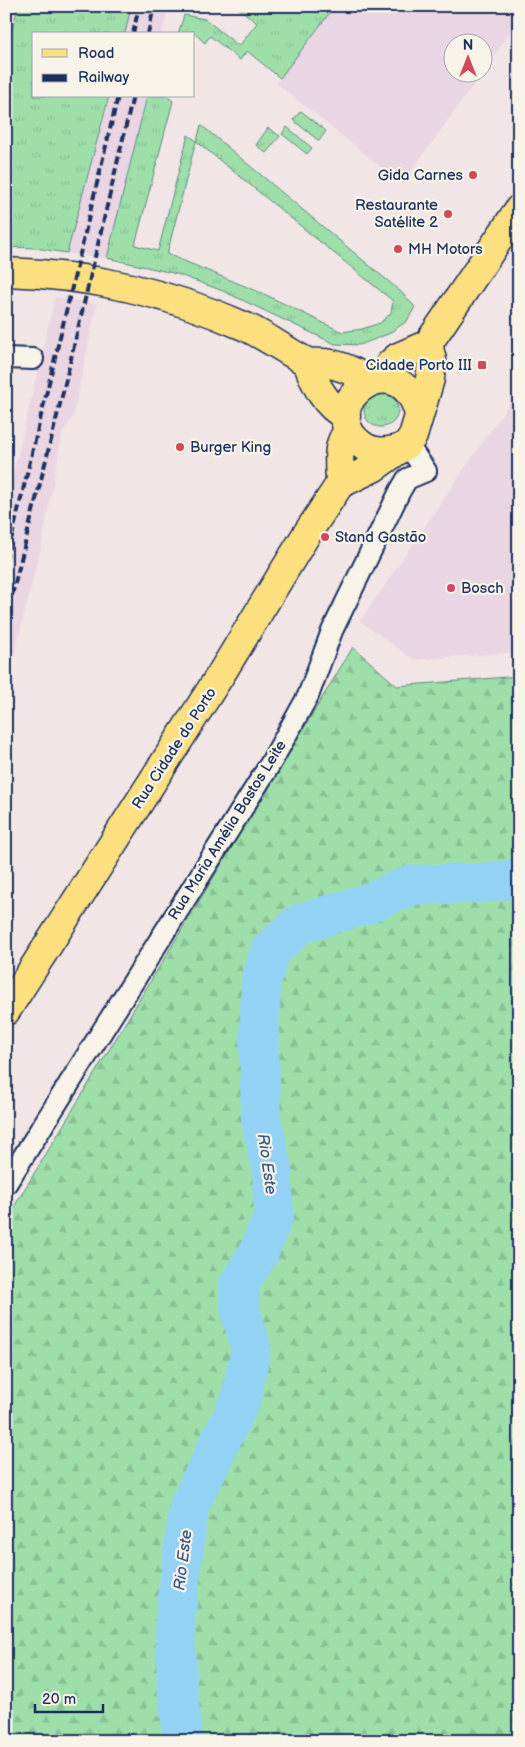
<svg xmlns="http://www.w3.org/2000/svg" width="525" height="1747" font-family="'Balsamiq Sans',sans-serif">
	<style>
		.built { fill: #e9d6e2 }
		.grass { fill: url(#grass-tufts); stroke: #5c8784; fill-rule: evenodd }
		.forest { fill: url(#forest-firs); stroke: #5c8784 }
		.lines { fill: none; stroke-linecap: round; stroke-linejoin: round }
		.river { stroke: #93d2f4; stroke-width: 40 }
		.street-casing { stroke: #1b2f5e; stroke-width: 24 }
		.primary-casing { stroke: #1b2f5e; stroke-width: 31 }
		.street { stroke: #f7f3e8; stroke-width: 20 }
		.primary { stroke: #fce080; stroke-width: 28 }
		.rail { stroke: #1b2f5e; stroke-width: 4; stroke-dasharray: 8 4; stroke-linecap: butt }
		.poi-dot { fill: #d1495b; stroke: #f7f3e8; stroke-width: 2 }
		.labels { text-anchor: middle; stroke-width: 4.5; stroke-linejoin: round; paint-order: stroke }
		.poi-label { font-size: 15px; fill: #1b2f5e; stroke: #f7f3e8; text-anchor: start }
		.street-label { font-size: 15px; fill: #1b2f5e; stroke: #f7f3e8 }
		.water-label { font-size: 16px; font-style: italic; fill: #395884; stroke: #f7f3e8 }
	</style>
	<defs>
		<pattern id="grass-tufts" width="24" height="20" patternUnits="userSpaceOnUse" patternTransform="scale(1.25)"><rect width="24" height="20" fill="#9edfa9"/><path d="M3 7l-1-3M5 7V3M7 7l1-3M15 17l-1-3M17 17v-4M19 17l1-3" fill="none" stroke="#88c094"/></pattern>
		<pattern id="forest-firs" width="22" height="20" patternUnits="userSpaceOnUse" patternTransform="scale(1.25)"><rect width="22" height="20" fill="#9edfa9"/><path d="M5 1l3.5 6h-7zM16 11l3.5 6h-7z" fill="#88c094"/></pattern>
	</defs>
	<rect width="100%" height="100%" fill="#f1e6e5"/>
	<filter id="ink" filterUnits="userSpaceOnUse"><feTurbulence type="fractalNoise" baseFrequency=".02" numOctaves="2"/><feDisplacementMap in="SourceGraphic" scale="10" xChannelSelector="R" yChannelSelector="G"/><feConvolveMatrix kernelMatrix="1 2 1 2 8 2 1 2 1" color-interpolation-filters="sRGB"/></filter>
	<g filter="url(#ink)">
		<g class="built">
			<polygon points="131,6 169,6 162,34 125,34"/>
			<polygon points="335,6 519,6 519,20 483,71 482,42 452,42 452,72 482,73 402,184 276,83"/>
			<polygon points="109,96 147,96 107,258 67,253"/>
			<polygon points="55,297 97,304 73,417 62,434 43,539 6,688 6,505"/>
			<polygon points="519,389 519,652 414,660 360,621"/>
		</g>
		<g class="grass">
			<polygon points="18,6 131,6 125,34 34,34 34,96 109,96 67,253 35,248 6,247 6,54"/>
			<polygon points="236,6 335,6 280,78 247,51 240,60 210,36 205,43 192,31 189,34 178,34 184,15 205,19 239,46 257,23"/>
			<path d="M147,96h20l6,5 -38,144 23,6 30,-116 9,6 4,-16 199,166 15,16 -8,14 -19,13 -28,11 -25,-1 -112,-53 -46,-17 -70,-16zM196,141l197,160 -2,12 -11,10 -18,6 -20,3 -78,-38 -97,-40z"/>
			<polygon points="301,111 326,131 319,141 293,120"/>
			<polygon points="287,127 312,148 307,154 282,134"/>
			<polygon points="268,128 280,136 266,153 256,145"/>
			<circle cx="381" cy="410" r="17"/>
		</g>
		<polygon class="forest" points="353,647 397,686 519,676 519,1741 6,1741 6,1220"/>
		<g class="lines">
			<polyline class="river" points="183,1741 177,1683 175,1619 189,1506 241,1399 251,1348 240,1309 239,1284 259,1252 274,1214 272,1171 261,1119 259,1047 261,981 270,951 299,924 366,904 411,885 483,883 519,878"/>
			<g class="street-casing">
				<g id="street">
					<polyline points="6,358 33,359"/>
					<polyline points="6,1184 269,766 308,696 332,631 400,491 407,479 426,471 407,444"/>
				</g>
			</g>
			<g class="primary-casing">
				<g id="primary">
					<path d="M6,272c86,3 161,20 240,55 21,10 39,23 59,34 6,3 13,1 19,2 17,2 31,8 45,19"/>
					<path d="M307,362c8,22 18,44 39,54"/>
					<polyline points="382,379 390,364 398,357 428,344 519,209"/>
					<path d="M398,449c-15,4 -28,4 -40,-7 -45,-38 41,-103 61,-28"/>
					<path d="M340,484c0,-17 -5,-41 9,-53"/>
					<polyline points="6,1011 221,674 306,535 340,484 373,468 407,444 413,436 430,379 432,360 428,344"/>
				</g>
			</g>
			<use href="#street" class="street"/>
			<use href="#primary" class="primary"/>
			<g class="rail">
				<polyline points="133,34 139,6"/>
				<polyline points="148,34 154,6"/>
				<polyline points="6,561 118,96"/>
				<polyline points="6,619 64,388 133,96"/>
			</g>
		</g>
	</g>
	<g class="poi-dot">
		<circle cx="473" cy="175" r="5"/>
		<circle cx="448" cy="214" r="5"/>
		<circle cx="398" cy="249" r="5"/>
		<rect x="477" y="360" width="10" height="10" rx="2.5"/>
		<circle cx="180" cy="447" r="5"/>
		<circle cx="325" cy="537" r="5"/>
		<circle cx="451" cy="588" r="5"/>
	</g>
	<g class="labels">
		<g class="poi-label">
			<text x="463" y="180" text-anchor="end">Gida Carnes</text>
			<text x="438" y="210" text-anchor="end">Restaurante<tspan x="438" dy="17">Satélite 2</tspan></text>
			<text x="408" y="254">MH Motors</text>
			<text x="472" y="370" text-anchor="end">Cidade Porto III</text>
			<text x="190" y="452">Burger King</text>
			<text x="335" y="542">Stand Gastāo</text>
			<text x="461" y="593">Bosch</text>
		</g>
		<g class="street-label">
			<text transform="translate(174 748) rotate(-57)" y="5">Rua Cidade do Porto</text>
			<text transform="translate(227 830) rotate(-58)" y="5">Rua Maria Amélia Bastos Leite</text>
		</g>
		<g class="water-label">
			<text transform="translate(268 1164) rotate(82)" y="6">Rio Este</text>
			<text transform="translate(182 1560) rotate(-83)" y="6">Rio Este</text>
		</g>
	</g>
	<rect width="525" height="1747" fill="none" stroke="#f7f3e8" stroke-width="25"/>
	<rect x="12" y="12" width="500" height="1722" fill="none" stroke="#1b2f5e" stroke-width="2" filter="url(#ink)"/>
	<rect x="32" y="32" width="162" height="65" fill="#f7f3e8" stroke="#9fa5b1"/>
	<rect x="42" y="49" width="25" height="8" fill="#fce080" stroke="#9fa5b1"/>
	<text x="78" y="58" font-size="15" fill="#1b2f5e">Road</text>
	<rect x="42" y="74" width="25" height="8" fill="#1b2f5e" stroke="#9fa5b1"/>
	<text x="78" y="82" font-size="15" fill="#1b2f5e">Railway</text>
	<g transform="translate(468 58)"><circle r="24" fill="#f7f3e8" stroke="#9fa5b1"/>
	<path d="M0-4L9 19L0 12L-9 19Z" fill="#d1495b"/>
	<text y="-8" font-size="14" font-weight="bold" text-anchor="middle" fill="#1b2f5e">N</text>
	</g>
	<path d="M35 1704v8h68v-8" fill="none" stroke="#1b2f5e" stroke-width="2.5"/>
	<text x="42" y="1704" font-size="15" fill="#1b2f5e" stroke="#f7f3e8" stroke-width="4" paint-order="stroke">20 m</text>
</svg>
